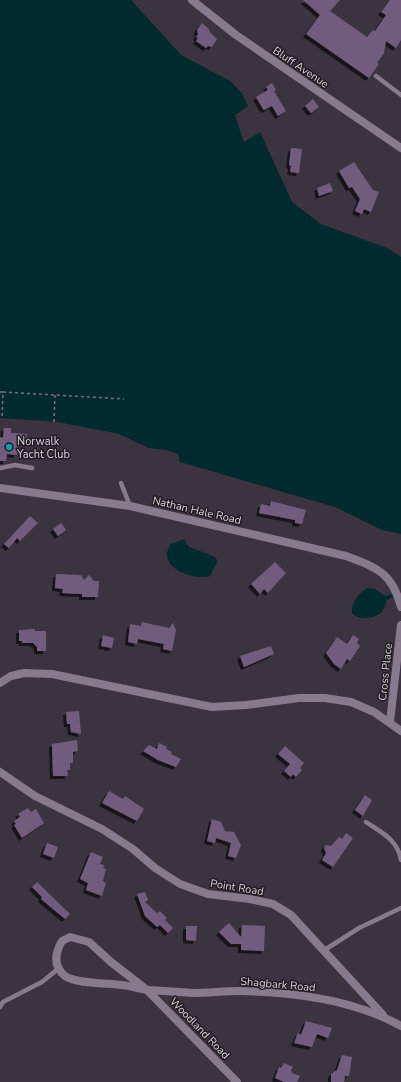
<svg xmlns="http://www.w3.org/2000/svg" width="401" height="1082" font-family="'Nunito Sans',sans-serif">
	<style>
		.water { fill: #002a2e }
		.building { fill: #715c7d; filter: url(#shadow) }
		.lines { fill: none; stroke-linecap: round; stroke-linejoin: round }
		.path { stroke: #7a727e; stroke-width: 1.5; stroke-dasharray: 3 3; stroke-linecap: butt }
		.service { stroke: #867b8c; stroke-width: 4.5 }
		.minor { stroke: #867b8c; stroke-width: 8 }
		.culture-dot { fill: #0f9aa8; stroke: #211c23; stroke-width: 1.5 }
		.labels { text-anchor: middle; stroke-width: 3; stroke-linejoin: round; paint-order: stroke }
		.street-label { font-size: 11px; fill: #d7d1da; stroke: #211c23 }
		.poi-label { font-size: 11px; fill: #d7d1da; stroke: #211c23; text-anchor: start }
	</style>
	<defs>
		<filter id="shadow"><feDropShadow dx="-3" dy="3" stdDeviation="0" flood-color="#0009"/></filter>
	</defs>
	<rect width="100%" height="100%" fill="#3c3341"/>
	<g class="water">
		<polygon points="0,0 131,0 181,55 230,81 242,93 248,106 235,115 244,142 260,132 292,202 321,224 387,248 401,257 401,534 382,530 335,507 180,462 178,454 167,450 149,448 119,434 58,422 0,418"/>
		<path d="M185,539c1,2 1,5 3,7 1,2 23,8 28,12l1,4 -7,14c-13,4 -41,-4 -43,-20 -1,-4 2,-8 4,-12z"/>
		<path d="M367,588l8,1 10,7 7,-2 2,2 -7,4c-2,5 -3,11 -8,14 -7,5 -21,6 -27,-1 -1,-12 6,-18 15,-25z"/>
	</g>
	<g class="building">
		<polygon points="303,0 340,0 330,11 367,37 373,30 375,31 386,15 381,12 390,0 401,0 401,40 396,48 386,41 384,53 377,63 379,64 369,78 306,34 320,15"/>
		<polygon points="202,23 210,30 209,31 217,39 212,47 208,46 206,48 196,41 198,38 196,37 198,34 197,30"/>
		<polygon points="272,83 276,90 274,91 286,111 278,116 272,106 264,110 263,109 256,97 268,90 266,87"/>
		<polygon points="313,99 319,107 311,113 305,106"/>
		<polygon points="291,148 302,149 299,173 290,172 291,166 289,165"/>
		<polygon points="354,162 373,190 379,192 371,212 364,209 362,214 355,211 360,199 352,187 349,188 339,171"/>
		<polygon points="330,183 333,191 319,196 317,188"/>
		<polygon points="4,428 11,428 11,433 27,434 26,442 19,441 17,455 7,454 6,461 0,461 0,437 3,438"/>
		<polygon points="271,501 306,510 302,524 295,523 295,520 259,513 261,504 270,506"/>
		<polygon points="30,516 38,523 20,541 17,538 9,548 4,544"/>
		<polygon points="61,523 66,530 58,536 53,529"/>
		<polygon points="275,562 286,573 268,593 264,589 260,594 251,584"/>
		<polygon points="56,574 81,575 84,580 89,575 94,581 99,581 98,597 82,597 82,594 62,593 63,589 55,588"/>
		<polygon points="142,622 169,628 173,623 176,630 172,651 163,649 164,644 138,639 137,644 128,642 130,624 141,626"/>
		<polygon points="35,629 35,631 46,631 46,651 37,651 37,647 33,643 22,643 22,641 19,641 19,630"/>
		<polygon points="103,635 114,638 112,648 101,646"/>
		<polygon points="353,635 359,639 357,643 360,646 350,661 347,659 341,669 334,664 326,653 337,637 347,644"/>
		<polygon points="271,646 274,654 244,667 240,656"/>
		<polygon points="79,711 81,734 71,732 70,724 67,724 66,712"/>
		<polygon points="77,740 78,751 73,752 73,763 70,763 70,770 67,770 68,776 53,776 52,744"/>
		<polygon points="159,743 167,747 166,749 172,752 171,754 181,759 176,767 158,760 143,751 149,745 157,749"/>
		<polygon points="285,746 304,763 300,768 302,770 296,777 293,774 291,777 284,771 290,764 278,754"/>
		<polygon points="109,791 123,799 125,796 144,809 137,821 102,803"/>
		<polygon points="365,795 372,800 363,816 355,810"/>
		<polygon points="28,808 31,812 36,809 44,823 22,838 14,825 16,824 14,821 20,817 18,814"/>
		<polygon points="212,819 221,822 225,831 234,832 241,845 236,858 228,856 231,843 216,838 215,843 207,841"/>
		<polygon points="346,833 353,838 333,867 322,860 326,853 324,848 326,845 331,846 339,837 342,839"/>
		<polygon points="47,843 58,847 54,858 43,854"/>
		<polygon points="91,852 103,857 100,864 104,865 103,868 106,869 103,881 106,883 102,896 86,890 88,883 80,879"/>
		<polygon points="37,882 70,914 65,919 41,899 42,897 32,887"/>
		<polygon points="145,892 148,900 145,902 157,913 160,911 167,918 165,920 173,928 168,933 160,925 157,927 145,916 137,894"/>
		<polygon points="229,923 241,937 242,925 265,926 264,951 241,950 241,944 231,944 219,932"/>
		<polygon points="186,926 197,926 196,941 186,940"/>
		<polygon points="306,1021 332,1028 328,1038 317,1034 312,1047 294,1043 298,1033 301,1035"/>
		<polygon points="342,1055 352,1057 349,1076 345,1076 344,1082 331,1082 331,1074 337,1070"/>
		<polygon points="284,1063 293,1067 291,1070 292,1073 300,1076 297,1082 284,1082 275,1078 279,1067 281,1068"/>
	</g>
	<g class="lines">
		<g class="path">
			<polyline points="0,392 3,392 2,418"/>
			<polyline points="3,392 124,399"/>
			<polyline points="54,422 55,395"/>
		</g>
		<g class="service">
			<polyline points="376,76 401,95"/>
			<polyline points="0,468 15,465 32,468"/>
			<polyline points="121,483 130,506"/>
			<path d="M366,822c15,10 32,18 35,38"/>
			<polyline points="323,951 359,928 401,908"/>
			<polyline points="0,1007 3,1002 42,982 59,968"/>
		</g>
		<g class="minor">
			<polyline points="192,0 236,35 401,148"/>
			<path d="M0,488l130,18 216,50c31,12 46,16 55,51"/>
			<polyline points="0,683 11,676 24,673 52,674 212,707 246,705 299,698 325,698 351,702 374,712 401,731"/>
			<polyline points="390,722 401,625"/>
			<polyline points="0,772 35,796 102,829 133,849 155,868 180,884 208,894 250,899 273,904 291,915 383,1015"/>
			<path d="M237,1082l-90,-92 -36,-28 -22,-20 -19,-5 -8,4c-7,12 -9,25 3,35 11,8 43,7 57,9 9,1 18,4 27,5 15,1 30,2 45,3 15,0 30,-2 46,-2 54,1 113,8 161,35"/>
		</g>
	</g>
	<circle class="culture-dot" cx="9" cy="447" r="4"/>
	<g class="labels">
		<g class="street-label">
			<text transform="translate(301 67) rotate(34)" y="4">Bluff Avenue</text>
			<text transform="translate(197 510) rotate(13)" y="4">Nathan Hale Road</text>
			<text transform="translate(385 672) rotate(-84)" y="4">Cross Place</text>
			<text transform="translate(237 887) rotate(9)" y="4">Point Road</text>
			<text transform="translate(278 984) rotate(5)" y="4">Shagbark Road</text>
			<text transform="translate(200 1028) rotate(46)" y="4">Woodland Road</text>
		</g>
		<g class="poi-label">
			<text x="17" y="445">Norwalk<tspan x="17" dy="13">Yacht Club</tspan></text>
		</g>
	</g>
</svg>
